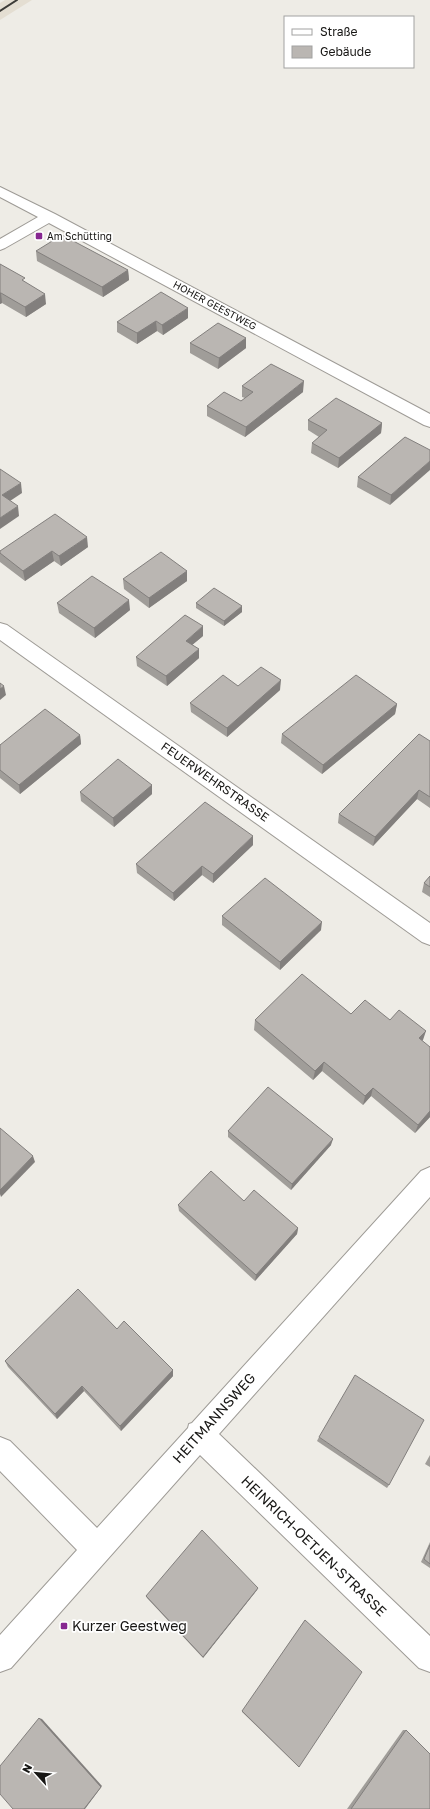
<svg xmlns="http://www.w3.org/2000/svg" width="430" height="1809" font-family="'Golos Text',sans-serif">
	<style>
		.built { fill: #e4ded2 }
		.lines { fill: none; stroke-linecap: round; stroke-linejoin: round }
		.minor-casing { stroke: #9e9b96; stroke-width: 2 }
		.minor { fill: #fff; fill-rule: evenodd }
		.rail { stroke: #3c3b38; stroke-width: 2 }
		.wall { fill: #a09d99 }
		.shaded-wall { fill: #827f7d }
		.building { fill: #bab6b2; stroke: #827f7d }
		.poi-dot { fill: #872791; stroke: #fff; stroke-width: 1.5 }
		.labels { text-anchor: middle; stroke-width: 3.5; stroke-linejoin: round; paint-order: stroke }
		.far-poi-label { font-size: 10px; fill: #171614; stroke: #fff; text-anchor: start }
		.far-street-label { font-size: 10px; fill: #171614; stroke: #fff }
		.street-label { font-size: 12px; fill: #171614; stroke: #fff }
		.near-street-label { font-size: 14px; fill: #171614; stroke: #fff }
		.near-poi-label { font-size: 14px; fill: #171614; stroke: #fff; text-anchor: start }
	</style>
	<rect width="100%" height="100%" fill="#eeece6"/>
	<polygon class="built" points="5,0 32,0 0,20 0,3"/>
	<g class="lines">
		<g class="minor-casing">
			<g id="minor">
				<polygon points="0,187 55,214 430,414 430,427 424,425 49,223 5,248 0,250 0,239 38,217 0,197"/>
				<polygon points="0,623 7,625 430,923 430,945 422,942 0,640"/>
				<polygon points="430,1167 430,1197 219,1434 430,1636 430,1672 419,1668 200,1455 11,1668 0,1672 0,1635 77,1550 0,1471 0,1437 10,1441 97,1528 188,1428 189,1424 192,1423 421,1171"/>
			</g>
		</g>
		<use href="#minor" class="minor"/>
		<polyline class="rail" points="0,11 17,0"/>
	</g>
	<g class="wall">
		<polygon points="36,251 128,270 129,280 103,297 37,261"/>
		<polygon points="0,264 25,282 46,304 26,317 2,303 0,304"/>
		<polygon points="188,318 163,335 157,331 137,344 117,332 117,322"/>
		<polygon points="246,338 246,348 218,369 190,353 190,343"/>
		<polygon points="242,386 303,392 245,437 207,416 207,406 241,401 245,398 242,397"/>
		<polygon points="308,420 382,423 381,433 338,468 311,453 312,443 319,437 308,430"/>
		<polygon points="405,437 390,505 357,487 358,477"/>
		<polygon points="88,547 61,566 54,561 25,581 0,562 0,551"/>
		<polygon points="187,571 187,581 149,608 124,589 123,579"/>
		<polygon points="57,603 130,610 95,638 59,613"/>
		<polygon points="196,603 242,612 224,626 196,608"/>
		<polygon points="203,636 192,645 199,658 167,686 137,666 136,657"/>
		<polygon points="238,686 280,690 227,737 191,712 190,703"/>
		<polygon points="397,704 395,714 322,774 281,743 282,734"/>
		<polygon points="80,735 81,744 20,794 0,778 0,745"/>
		<polygon points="430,741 430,808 417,799 373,846 338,823 339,814"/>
		<polygon points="152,785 152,794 114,827 81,801 80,792"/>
		<polygon points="253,845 213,883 202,875 174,901 137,873 136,864"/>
		<polygon points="430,876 430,897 422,892 424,883"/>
		<polygon points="222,916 321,930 280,970 222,925"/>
		<polygon points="351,1014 390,1020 423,1040 422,1040 430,1117 415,1133 371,1096 363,1105 322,1071 313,1080 254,1030 255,1020"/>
		<polygon points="228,1131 331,1145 291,1190 228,1137"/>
		<polygon points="178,1205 298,1228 297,1234 255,1281 179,1211"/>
		<polygon points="117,1329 173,1376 121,1431 84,1391 57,1419 8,1367 5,1361"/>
		<polygon points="319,1437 389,1485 387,1488 317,1441"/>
		<polygon points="430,1455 430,1467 425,1464"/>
		<polygon points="430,1542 430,1568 421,1562"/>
		<polygon points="257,1590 203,1658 147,1598 146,1596"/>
		<polygon points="305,1620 299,1767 242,1712"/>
		<polygon points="403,1730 406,1730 430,1809 347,1809"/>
	</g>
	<g class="shaded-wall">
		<polygon points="128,270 129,280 103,297 102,287"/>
		<polygon points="0,293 1,293 2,303 0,304"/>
		<polygon points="45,294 46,304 26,317 25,307"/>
		<polygon points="188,308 188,318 163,335 162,325"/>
		<polygon points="156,321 157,331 137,344 137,333"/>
		<polygon points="246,338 246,348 218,369 219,358"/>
		<polygon points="304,381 303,392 245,437 246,427"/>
		<polygon points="382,423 381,433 338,468 339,458"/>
		<polygon points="430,461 430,470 390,505 391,495"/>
		<polygon points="21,483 22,493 4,505 2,495"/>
		<polygon points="18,506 19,516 0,529 0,518"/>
		<polygon points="87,537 88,547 61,566 59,556"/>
		<polygon points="52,551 54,561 25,581 23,571"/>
		<polygon points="187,571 187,581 149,608 149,598"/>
		<polygon points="129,600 130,610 95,638 94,628"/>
		<polygon points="242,606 242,612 224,626 224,621"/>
		<polygon points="203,626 203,636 186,650 186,641"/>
		<polygon points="199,649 199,658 167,686 166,676"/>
		<polygon points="281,680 280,690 227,737 227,728"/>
		<polygon points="4,686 6,695 0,700 0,689"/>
		<polygon points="397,704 395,714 322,774 323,765"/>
		<polygon points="80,735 81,744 20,794 19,785"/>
		<polygon points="152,785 152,794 114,827 113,818"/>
		<polygon points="419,790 417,799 373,846 375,837"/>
		<polygon points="253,836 253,845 213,883 213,874"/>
		<polygon points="202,866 202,875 174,901 173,893"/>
		<polygon points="322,922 321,930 280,970 280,962"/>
		<polygon points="426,1031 423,1040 416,1047 419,1038"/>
		<polygon points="324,1062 322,1071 313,1080 315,1071"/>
		<polygon points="373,1088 371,1096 363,1105 365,1096"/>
		<polygon points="430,1111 430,1117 415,1133 418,1125"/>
		<polygon points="333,1139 331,1145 291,1190 292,1184"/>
		<polygon points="33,1156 35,1162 1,1197 0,1194 0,1190"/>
		<polygon points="298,1228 297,1234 255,1281 256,1275"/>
		<polygon points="173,1370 173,1376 121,1431 120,1426"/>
		<polygon points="82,1386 84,1391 57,1419 55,1414"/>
		<polygon points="258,1588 257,1590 203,1658 203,1657"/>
		<polygon points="39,1718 42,1719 102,1786 85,1809 84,1809"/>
	</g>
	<g class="building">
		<polygon points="62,235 128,270 102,287 36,251"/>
		<polygon points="0,264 25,278 22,280 45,294 25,307 1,293 0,293"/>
		<polygon points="161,292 188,308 162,325 156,321 137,333 117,322"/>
		<polygon points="218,323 246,338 219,358 190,343"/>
		<polygon points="271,364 304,381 246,427 207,406 224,392 241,401 253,392 242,386"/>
		<polygon points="336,398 382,423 339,458 312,443 327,430 308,420"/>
		<polygon points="405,437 430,450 430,461 391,495 358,477"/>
		<polygon points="0,469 21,483 2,495 18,506 0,518"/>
		<polygon points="55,514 87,537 59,556 52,551 23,571 0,553 0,551"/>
		<polygon points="161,552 187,571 149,598 123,579"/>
		<polygon points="92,576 129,600 94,628 57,603"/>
		<polygon points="214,588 242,606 224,621 196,603"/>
		<polygon points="185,615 203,626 186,641 199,649 166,676 136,657"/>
		<polygon points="261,667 281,680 227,728 190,703 223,675 238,686"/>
		<polygon points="356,675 397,704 323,765 282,734"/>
		<polygon points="0,683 4,686 0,689"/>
		<polygon points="45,709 80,735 19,785 0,770 0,745"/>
		<polygon points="419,734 430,741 430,797 419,790 375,837 339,814"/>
		<polygon points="118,759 152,785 113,818 80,792"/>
		<polygon points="205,802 253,836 213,874 202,866 173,893 136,864"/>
		<polygon points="430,876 430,887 424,883"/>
		<polygon points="265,878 322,922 280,962 222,916"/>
		<polygon points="302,974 351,1014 365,1000 390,1020 399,1010 426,1031 419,1038 430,1047 430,1111 418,1125 373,1088 365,1096 324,1062 315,1071 255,1020"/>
		<polygon points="268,1087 333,1139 292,1184 228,1131"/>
		<polygon points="0,1128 33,1156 0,1190"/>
		<polygon points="211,1171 244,1201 254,1190 298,1228 256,1275 178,1205"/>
		<polygon points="78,1289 117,1329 124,1321 173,1370 120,1426 82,1386 55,1414 5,1361"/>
		<polygon points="355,1375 424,1420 389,1485 319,1437"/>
		<polygon points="202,1530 258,1588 203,1657 146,1596"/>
		<polygon points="430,1545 430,1564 424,1559"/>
		<polygon points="305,1620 362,1672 299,1767 242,1711"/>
		<polygon points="39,1718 101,1787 84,1809 13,1809 0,1794 0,1766"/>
		<polygon points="406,1730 430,1754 430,1809 351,1809"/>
	</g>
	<g class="poi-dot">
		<rect x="35" y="232" width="8" height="8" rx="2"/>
		<rect x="60" y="1622" width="8" height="8" rx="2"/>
	</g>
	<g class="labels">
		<g class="far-poi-label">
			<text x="47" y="240">Am Schütting</text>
		</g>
		<g class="far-street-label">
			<text transform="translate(215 305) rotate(28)" y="4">HOHER GEESTWEG</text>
		</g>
		<g class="street-label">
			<text transform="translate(215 782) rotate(35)" y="4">FEUERWEHRSTRASSE</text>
		</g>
		<g class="near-street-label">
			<text transform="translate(214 1418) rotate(-48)" y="5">HEITMANNSWEG</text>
			<text transform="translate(314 1546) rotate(44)" y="5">HEINRICH-OETJEN-STRASSE</text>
		</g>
		<g class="near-poi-label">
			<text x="72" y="1631">Kurzer Geestweg</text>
		</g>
	</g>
	<rect x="284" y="16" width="130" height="52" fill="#ffffff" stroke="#a2a2a1"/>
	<rect x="292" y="29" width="20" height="6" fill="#ffffff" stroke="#a2a2a1"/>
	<text x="320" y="36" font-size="12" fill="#171614">Straße</text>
	<rect x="292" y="46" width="20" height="12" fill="#bab6b2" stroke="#a2a2a1"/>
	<text x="320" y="56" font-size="12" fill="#171614">Gebäude</text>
	<g transform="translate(36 1773) rotate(297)" stroke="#ffffff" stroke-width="3" paint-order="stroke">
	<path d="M0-3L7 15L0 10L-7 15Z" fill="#171614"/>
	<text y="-6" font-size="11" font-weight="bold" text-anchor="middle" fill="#171614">N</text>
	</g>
</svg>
